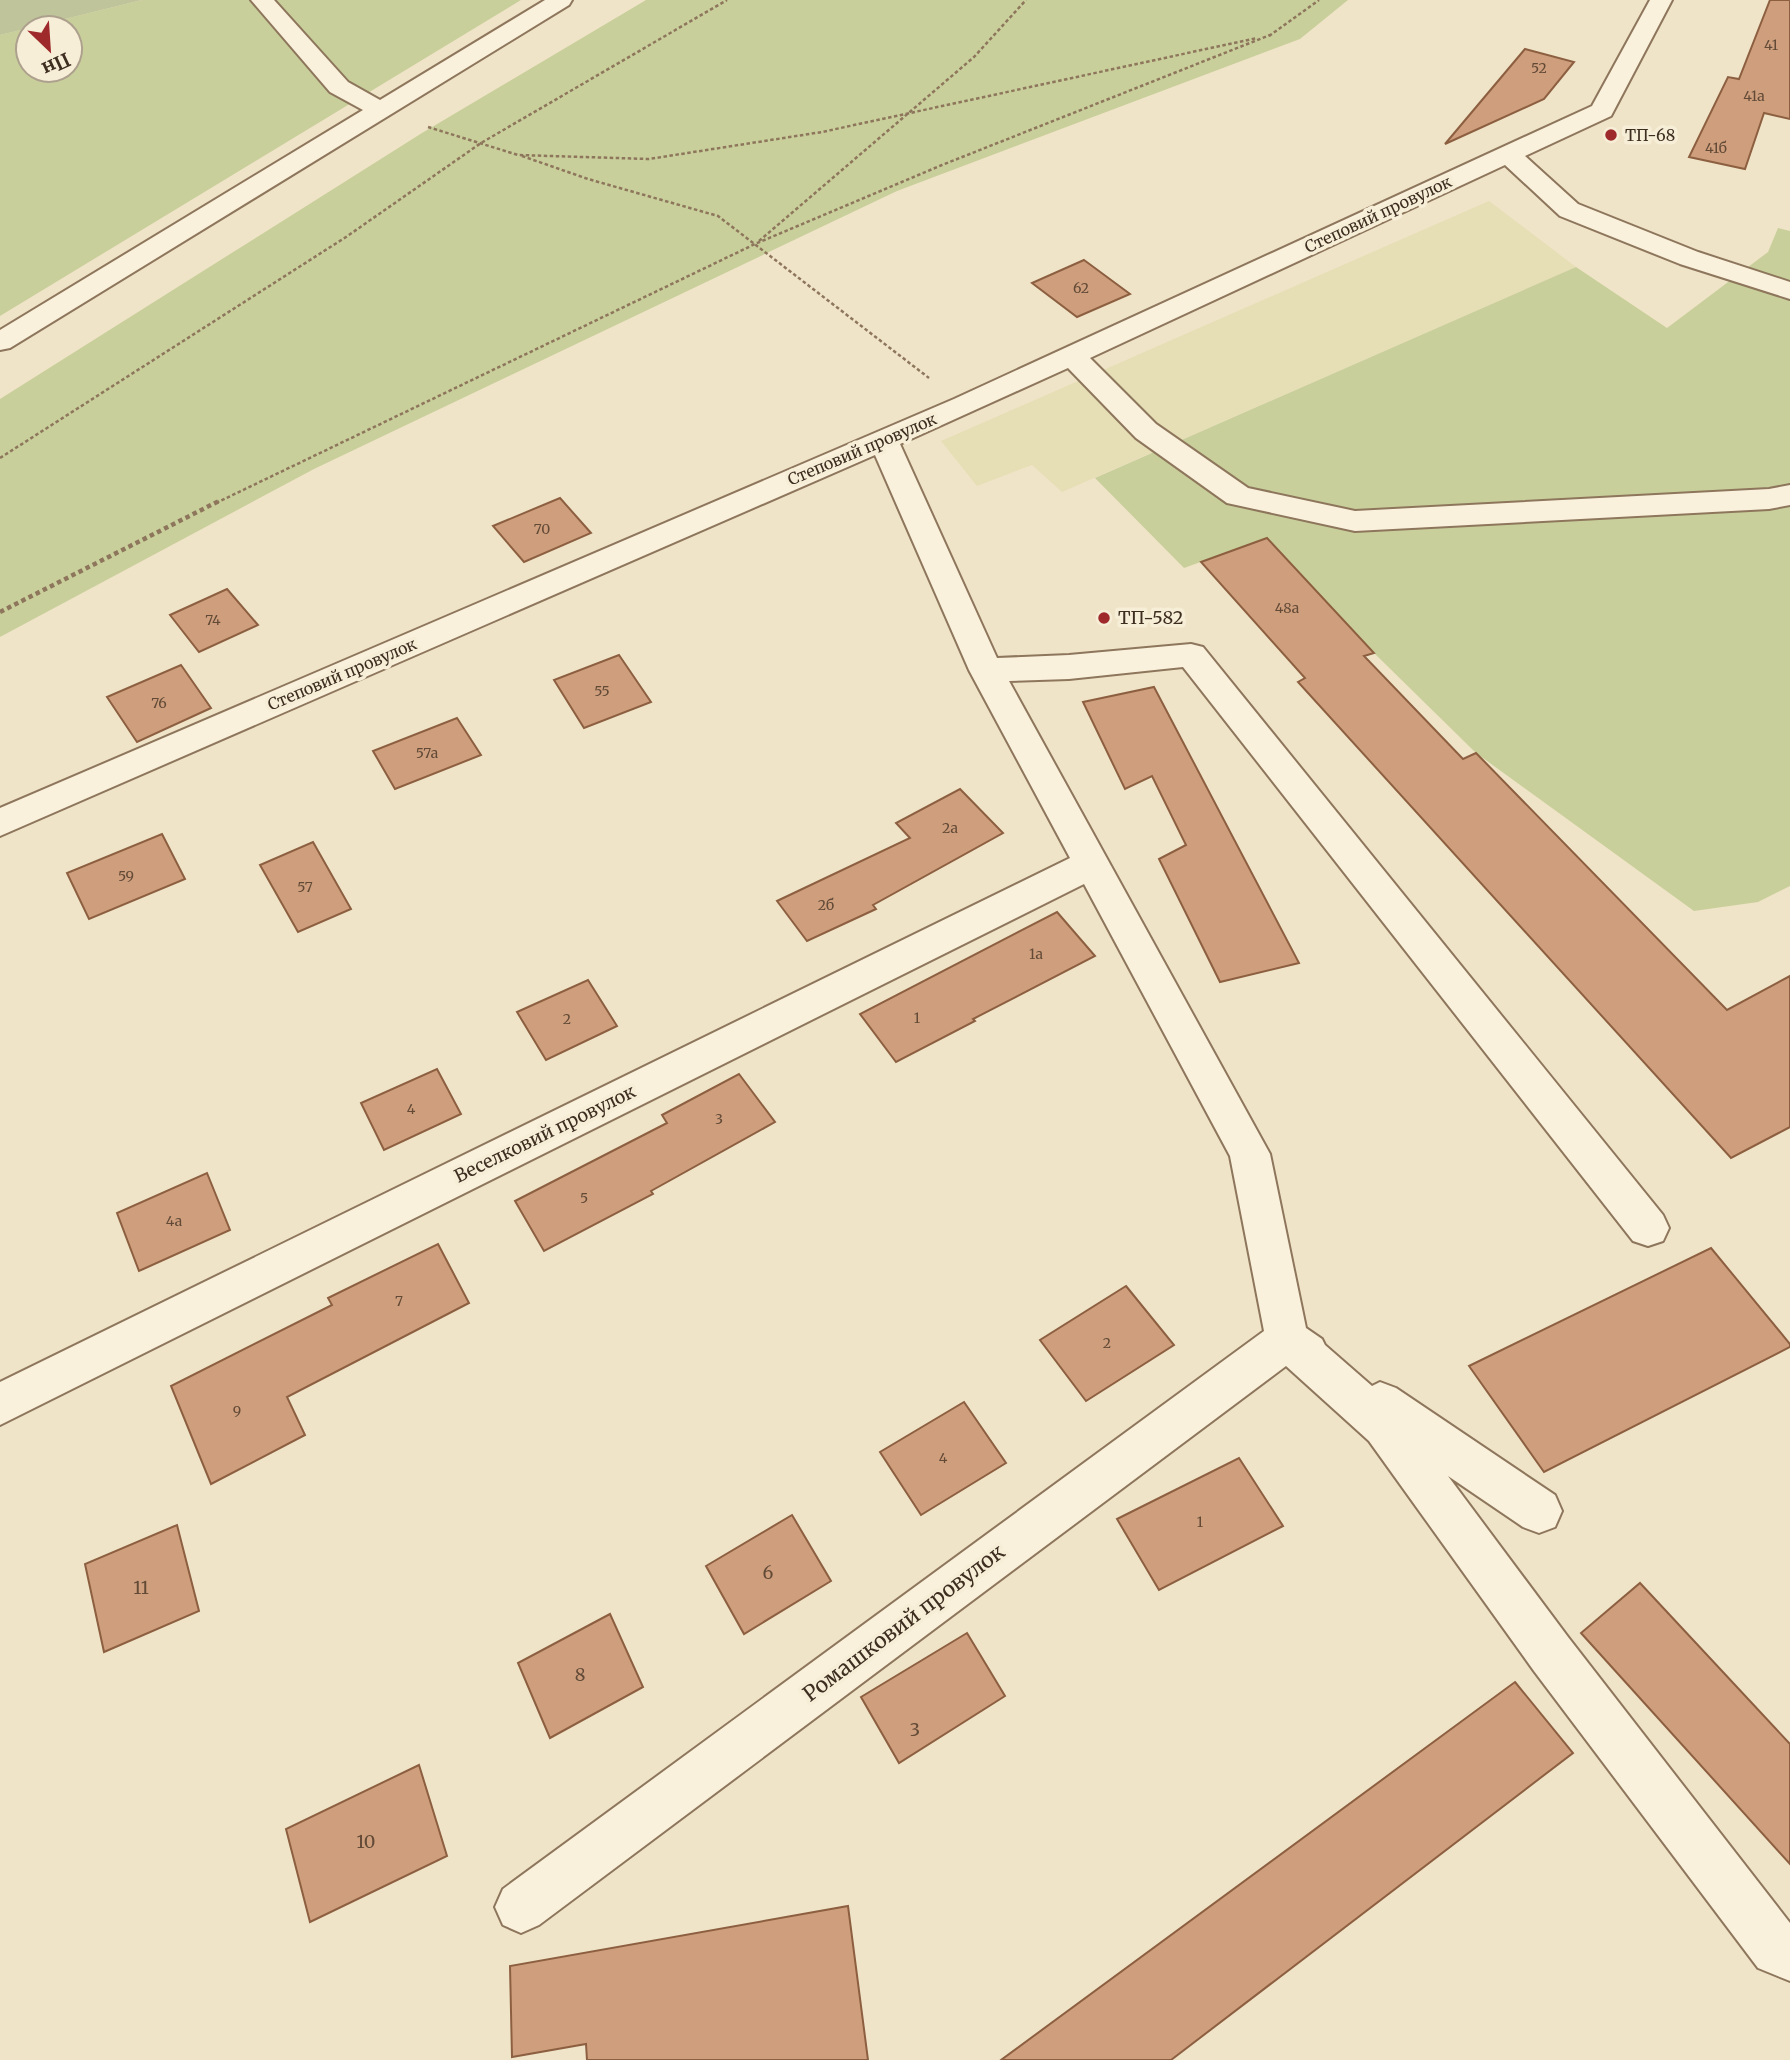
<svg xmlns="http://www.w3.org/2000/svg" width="1790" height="2060" font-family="Merriweather,serif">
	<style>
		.farmland { fill: #e6deb5 }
		.green { fill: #c9cf9b }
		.cemetery { fill: #bfc49a }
		.building { fill: #cf9f7d; stroke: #8d5f41; stroke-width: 2 }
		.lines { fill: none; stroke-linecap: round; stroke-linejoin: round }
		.minor-casing { stroke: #8d765c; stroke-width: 4 }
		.path-far1 { stroke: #8d765c; stroke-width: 2.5; stroke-dasharray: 3.5 2.5; stroke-linecap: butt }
		.path { stroke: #8d765c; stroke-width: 4.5; stroke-dasharray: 4.5 3.5; stroke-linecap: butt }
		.minor { fill: #faf1dc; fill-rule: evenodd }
		.poi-dot { fill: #9e2a2b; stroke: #f7eed8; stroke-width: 2.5 }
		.labels { text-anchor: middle; stroke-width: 7; stroke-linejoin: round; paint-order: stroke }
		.number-label { font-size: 14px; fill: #624a37 }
		.far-poi-label { font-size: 16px; fill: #3d2e20; stroke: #f7eed8; text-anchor: start }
		.far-street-label { font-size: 16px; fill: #3d2e20; stroke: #f7eed8 }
		.poi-label { font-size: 18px; fill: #3d2e20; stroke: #f7eed8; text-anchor: start }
		.street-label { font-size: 18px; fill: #3d2e20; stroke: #f7eed8 }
		.near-number-label { font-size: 18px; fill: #624a37 }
		.near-street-label { font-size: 21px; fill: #3d2e20; stroke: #f7eed8 }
	</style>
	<rect width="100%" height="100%" fill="#f0e4c8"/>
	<polygon class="farmland" points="1489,201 1576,267 1062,492 1032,465 977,486 941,441"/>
	<g class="green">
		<polygon points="142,0 521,0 0,316 0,35 28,28 28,70 70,70 70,28 28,28"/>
		<polygon points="646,0 1348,0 1300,39 897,191 314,469 0,637 0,399 422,133"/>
		<polygon points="1778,228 1790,231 1790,886 1758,902 1694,911 1476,753 1374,653 1267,538 1184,568 1095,478 1576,267 1667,328 1768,252"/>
	</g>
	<polygon class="cemetery" points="0,0 142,0 0,35"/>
	<g class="building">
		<polygon points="1770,0 1790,0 1790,119 1764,113 1745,169 1689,157 1728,77 1739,79"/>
		<polygon points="1525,49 1574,62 1544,99 1445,144"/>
		<polygon points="1084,260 1130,294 1077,317 1032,283"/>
		<polygon points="560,498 591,533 524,562 493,526"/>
		<polygon points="1267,538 1374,653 1364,656 1463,759 1476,753 1727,1010 1790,976 1790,1127 1731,1158 1298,682 1305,678 1201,562"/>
		<polygon points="227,589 258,625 199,652 170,615"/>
		<polygon points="619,655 651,702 584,728 554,680"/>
		<polygon points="181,665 211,708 137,742 107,697"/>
		<polygon points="1154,687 1299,963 1220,982 1159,859 1186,845 1152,776 1125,789 1083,702"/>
		<polygon points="457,718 481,755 395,789 373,751"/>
		<polygon points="960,789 1003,833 873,905 876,909 807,941 777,901 910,838 896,823"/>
		<polygon points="162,834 185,879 89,919 67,873"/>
		<polygon points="313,842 351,909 298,932 260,865"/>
		<polygon points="1057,912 1095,956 973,1019 975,1021 896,1062 860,1014"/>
		<polygon points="588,980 617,1026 546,1060 517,1012"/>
		<polygon points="437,1069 461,1114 384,1150 361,1103"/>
		<polygon points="739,1074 775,1122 651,1191 653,1194 544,1251 515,1201 667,1123 662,1115"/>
		<polygon points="207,1173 230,1230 139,1271 117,1213"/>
		<polygon points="438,1244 469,1303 287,1397 305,1435 211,1484 171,1386 332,1305 328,1298"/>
		<polygon points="1711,1248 1790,1344 1790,1347 1544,1472 1469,1366"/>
		<polygon points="1126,1286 1174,1345 1086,1401 1040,1340"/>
		<polygon points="964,1402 1006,1463 921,1515 880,1452"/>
		<polygon points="1239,1458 1283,1526 1159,1590 1117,1519"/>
		<polygon points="792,1515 831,1581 744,1634 706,1566"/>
		<polygon points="177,1525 199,1611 104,1652 85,1564"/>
		<polygon points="1640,1583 1790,1744 1790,1864 1581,1633"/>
		<polygon points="610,1614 643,1687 550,1738 518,1663"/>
		<polygon points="967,1633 1005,1696 899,1763 861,1697"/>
		<polygon points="1515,1682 1573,1753 1171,2060 1001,2060"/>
		<polygon points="419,1765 447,1856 310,1922 286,1829"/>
		<polygon points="848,1906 868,2060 587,2060 586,2044 512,2057 510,1966"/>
	</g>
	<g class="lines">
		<g class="minor-casing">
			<g id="minor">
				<polygon points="251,0 274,0 348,82 380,100 545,0 572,0 569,5 10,348 0,350 0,330 363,110 330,92"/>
				<polygon points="1650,0 1672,0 1611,116 1525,156 1578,204 1698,252 1790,282 1790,299 1680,264 1560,216 1505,165 1090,358 1156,424 1248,488 1355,511 1769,489 1790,485 1790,505 1769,509 1355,531 1227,503 1136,438 1068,368 900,444 997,658 1069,655 1191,644 1203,647 1663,1215 1669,1228 1663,1241 1648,1246 1633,1241 1183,667 1069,679 1009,681 1270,1154 1306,1328 1322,1339 1325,1345 1372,1386 1380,1382 1396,1388 1555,1495 1562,1511 1555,1527 1539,1533 1523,1527 1448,1476 1568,1637 1790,1923 1790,1981 1758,1968 1534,1671 1369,1441 1286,1366 539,1925 521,1933 503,1925 495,1907 503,1889 1264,1331 1230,1156 1084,884 0,1425 0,1382 1070,858 969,670 875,455 0,836 0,808 954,399 1592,106"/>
			</g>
		</g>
		<g class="path-far1">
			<polyline points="1269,36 1319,0"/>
			<polyline points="428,127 518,155 649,159 822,132 1257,38"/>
			<polyline points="522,156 588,179 718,216 929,378"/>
			<polyline points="759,241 974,57 1026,0"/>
			<polyline points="0,458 346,237 481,143 727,0"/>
			<polyline points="216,503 755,244 942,165 1270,35"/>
		</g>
		<polyline class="path" points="0,612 219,501"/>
		<use href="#minor" class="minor"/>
	</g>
	<g class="poi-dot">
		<circle cx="1611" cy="135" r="7"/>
		<circle cx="1104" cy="618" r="7"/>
	</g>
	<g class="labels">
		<g class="number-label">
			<text x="1771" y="50">41</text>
			<text x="1539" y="73">52</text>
			<text x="1754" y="101">41а</text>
			<text x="1716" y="153">41б</text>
			<text x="1081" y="293">62</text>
			<text x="542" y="534">70</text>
			<text x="1287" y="613">48а</text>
			<text x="213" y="625">74</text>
			<text x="602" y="696">55</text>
			<text x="159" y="708">76</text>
			<text x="427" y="758">57а</text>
			<text x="950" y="833">2а</text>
			<text x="126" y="881">59</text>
			<text x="305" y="892">57</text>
			<text x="826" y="910">2б</text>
			<text x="1036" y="959">1а</text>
			<text x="917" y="1023">1</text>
			<text x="567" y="1024">2</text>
			<text x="411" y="1114">4</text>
			<text x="719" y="1124">3</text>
			<text x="584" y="1203">5</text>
			<text x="174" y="1226">4а</text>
			<text x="399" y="1306">7</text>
			<text x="1107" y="1348">2</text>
			<text x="237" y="1416">9</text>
			<text x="943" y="1463">4</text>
			<text x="1200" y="1527">1</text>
		</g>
		<g class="far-poi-label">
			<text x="1625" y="141">ТП-68</text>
		</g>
		<g class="far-street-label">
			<text transform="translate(1378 214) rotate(-25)" y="6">Степовий провулок</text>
			<text transform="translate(862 449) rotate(-23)" y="6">Степовий провулок</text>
			<text transform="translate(342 674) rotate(-23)" y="6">Степовий провулок</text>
		</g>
		<g class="poi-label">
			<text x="1118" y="624">ТП-582</text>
		</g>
		<g class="street-label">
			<text transform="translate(545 1134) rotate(-26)" y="6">Веселковий провулок</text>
		</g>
		<g class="near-number-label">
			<text x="768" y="1579">6</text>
			<text x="141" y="1594">11</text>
			<text x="580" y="1681">8</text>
			<text x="915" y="1736">3</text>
			<text x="366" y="1848">10</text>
		</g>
		<g class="near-street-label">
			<text transform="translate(904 1623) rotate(-37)" y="7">Ромашковий провулок</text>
		</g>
	</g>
	<g transform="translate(49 49) rotate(155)"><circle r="33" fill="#f7eed8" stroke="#ada18e" stroke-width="2"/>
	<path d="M0-5L12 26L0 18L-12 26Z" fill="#9e2a2b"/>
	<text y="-10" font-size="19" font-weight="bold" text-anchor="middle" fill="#3d2e20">Пн</text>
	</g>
</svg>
